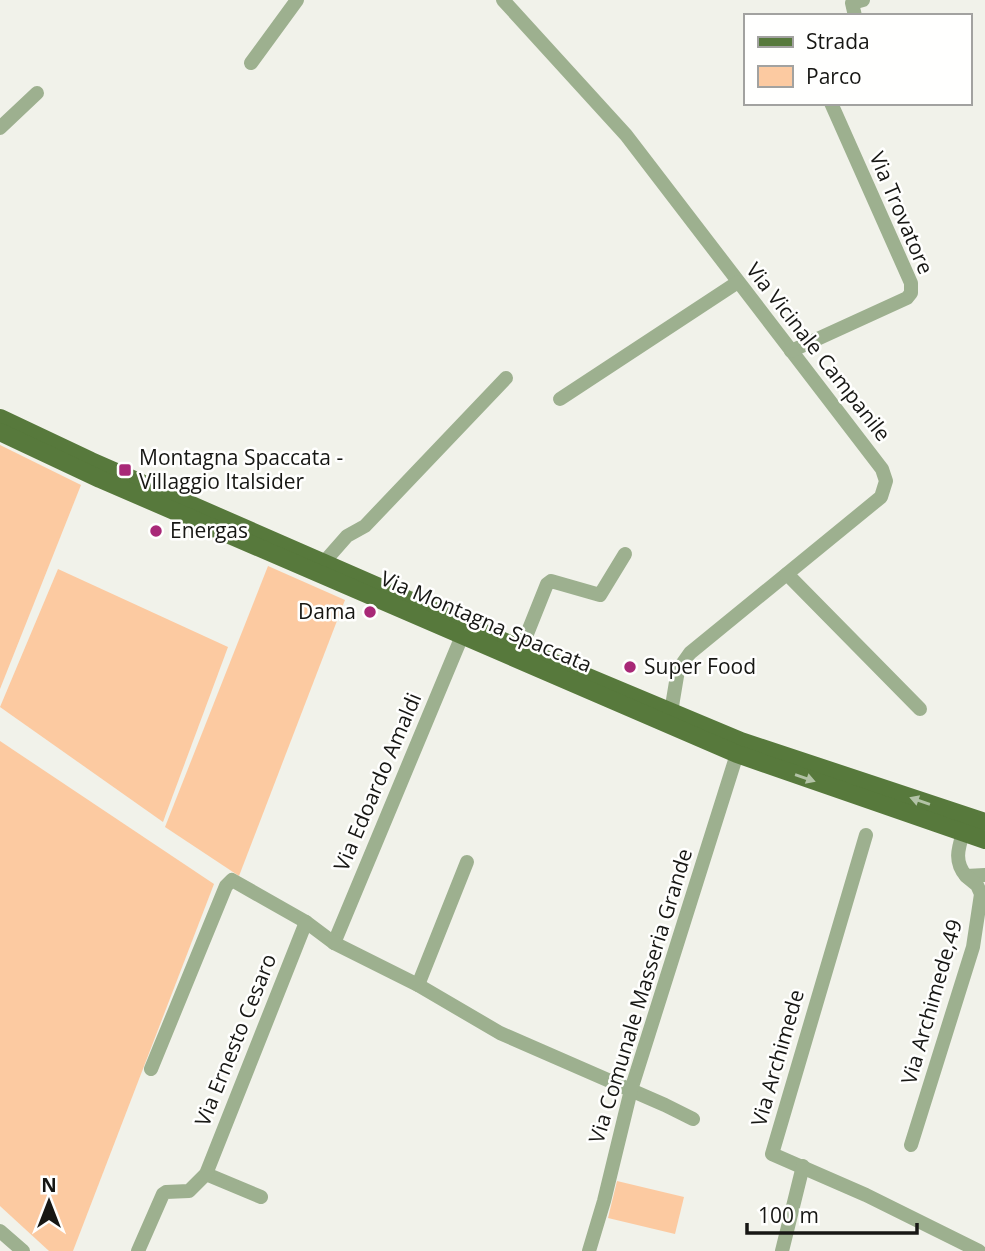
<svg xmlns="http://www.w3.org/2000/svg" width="985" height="1251" font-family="'Open Sans',sans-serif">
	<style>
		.green { fill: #fccaa1 }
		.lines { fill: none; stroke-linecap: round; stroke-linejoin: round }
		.minor { stroke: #9db08f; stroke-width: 14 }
		.major { stroke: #57793c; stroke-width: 18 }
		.oneway { fill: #b3c3a7 }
		.poi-dot { fill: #a82877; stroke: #fffffe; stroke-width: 2.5 }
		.labels { text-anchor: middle; stroke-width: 5; stroke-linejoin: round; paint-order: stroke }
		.street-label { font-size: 21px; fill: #171714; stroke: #fffffe }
		.poi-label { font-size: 21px; fill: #171714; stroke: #fffffe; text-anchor: start }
	</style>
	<rect width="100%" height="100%" fill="#f1f2ea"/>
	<g class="green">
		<polygon points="0,445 81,485 0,689"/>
		<polygon points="268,566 345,600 239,876 165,827"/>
		<polygon points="58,569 228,647 163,822 0,707"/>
		<polygon points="0,741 214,884 73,1251 49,1251 0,1206"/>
		<polygon points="617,1181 684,1197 675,1234 608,1218"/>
	</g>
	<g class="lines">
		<g class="minor">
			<polyline points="503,0 626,135 882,469 886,481 881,497 690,653 678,670 671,712"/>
			<polyline points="855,16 852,3 863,0"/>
			<polyline points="251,63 297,0"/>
			<polyline points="0,128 37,93"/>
			<polyline points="791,351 907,298 911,293 911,283 831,103"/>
			<polyline points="560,399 738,282"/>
			<polyline points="325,561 347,536 365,526 506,378"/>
			<polyline points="787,574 920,709"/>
			<polyline points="521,649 547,584 551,581 600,595 625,554"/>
			<path d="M963,833c-5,16 -9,29 3,43l19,-1"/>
			<polyline points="866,835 772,1154 866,1195 979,1251"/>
			<polyline points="334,943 462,636"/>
			<polyline points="418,985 467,862"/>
			<polyline points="151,1069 226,886 232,880 306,922 334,943 418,985 500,1033 665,1105 693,1119"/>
			<polyline points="911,1145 973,947 981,894 977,885 966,876"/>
			<polyline points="206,1174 261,1197"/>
			<polyline points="0,1231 23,1251"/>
			<polyline points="138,1251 163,1194 166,1192 189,1191 206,1174 306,922"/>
			<polyline points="589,1251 604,1201 631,1090 737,754"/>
			<polyline points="782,1251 803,1166"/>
		</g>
		<g class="major">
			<polyline points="0,418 91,461 521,649 741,741 985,822"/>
			<polyline points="0,432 100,479 737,754 985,840"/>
		</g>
	</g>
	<defs><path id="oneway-solid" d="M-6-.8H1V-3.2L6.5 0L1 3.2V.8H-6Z" transform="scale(1.75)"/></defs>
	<g class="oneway">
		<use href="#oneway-solid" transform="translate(805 778) rotate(19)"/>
		<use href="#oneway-solid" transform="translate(920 801) rotate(-161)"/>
	</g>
	<g class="poi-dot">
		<rect x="118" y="463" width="14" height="14" rx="3.5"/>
		<circle cx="156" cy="531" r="7"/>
		<circle cx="370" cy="612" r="7"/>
		<circle cx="630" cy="667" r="7"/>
	</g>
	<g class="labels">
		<g class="street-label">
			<text transform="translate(901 213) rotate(67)" y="7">Via Trovatore</text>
			<text transform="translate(818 352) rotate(52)" y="7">Via Vicinale Campanile</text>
			<text transform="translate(486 622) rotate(23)" y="7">Via Montagna Spaccata</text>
			<text transform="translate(378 782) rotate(-67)" y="7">Via Edoardo Amaldi</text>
			<text transform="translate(641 996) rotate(-73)" y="7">Via Comunale Masseria Grande</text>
			<text transform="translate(932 1002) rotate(-74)" y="7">Via Archimede,49</text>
			<text transform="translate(236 1040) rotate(-68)" y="7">Via Ernesto Cesaro</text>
			<text transform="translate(778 1058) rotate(-74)" y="7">Via Archimede</text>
		</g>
		<g class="poi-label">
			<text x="139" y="465">Montagna Spaccata -<tspan x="139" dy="24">Villaggio Italsider</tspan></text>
			<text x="170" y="538">Energas</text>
			<text x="356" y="619" text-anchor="end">Dama</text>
			<text x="644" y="674">Super Food</text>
		</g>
	</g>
	<rect x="744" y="14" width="228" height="91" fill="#fffffe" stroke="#a2a2a0" stroke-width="2"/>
	<rect x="758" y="37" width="35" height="10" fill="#57793c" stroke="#a2a2a0" stroke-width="2"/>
	<text x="806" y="49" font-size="21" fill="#171714">Strada</text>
	<rect x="758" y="66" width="35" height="21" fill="#fccaa1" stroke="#a2a2a0" stroke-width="2"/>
	<text x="806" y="84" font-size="21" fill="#171714">Parco</text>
	<g transform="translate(49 1202)" stroke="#fffffe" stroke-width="5" paint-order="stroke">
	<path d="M0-5L12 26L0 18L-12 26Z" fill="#171714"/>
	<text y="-10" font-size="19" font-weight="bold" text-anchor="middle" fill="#171714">N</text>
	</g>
	<path d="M747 1223v10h170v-10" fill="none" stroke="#171714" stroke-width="3.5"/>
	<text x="758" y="1223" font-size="21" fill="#171714" stroke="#fffffe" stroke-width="5" paint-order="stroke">100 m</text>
</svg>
